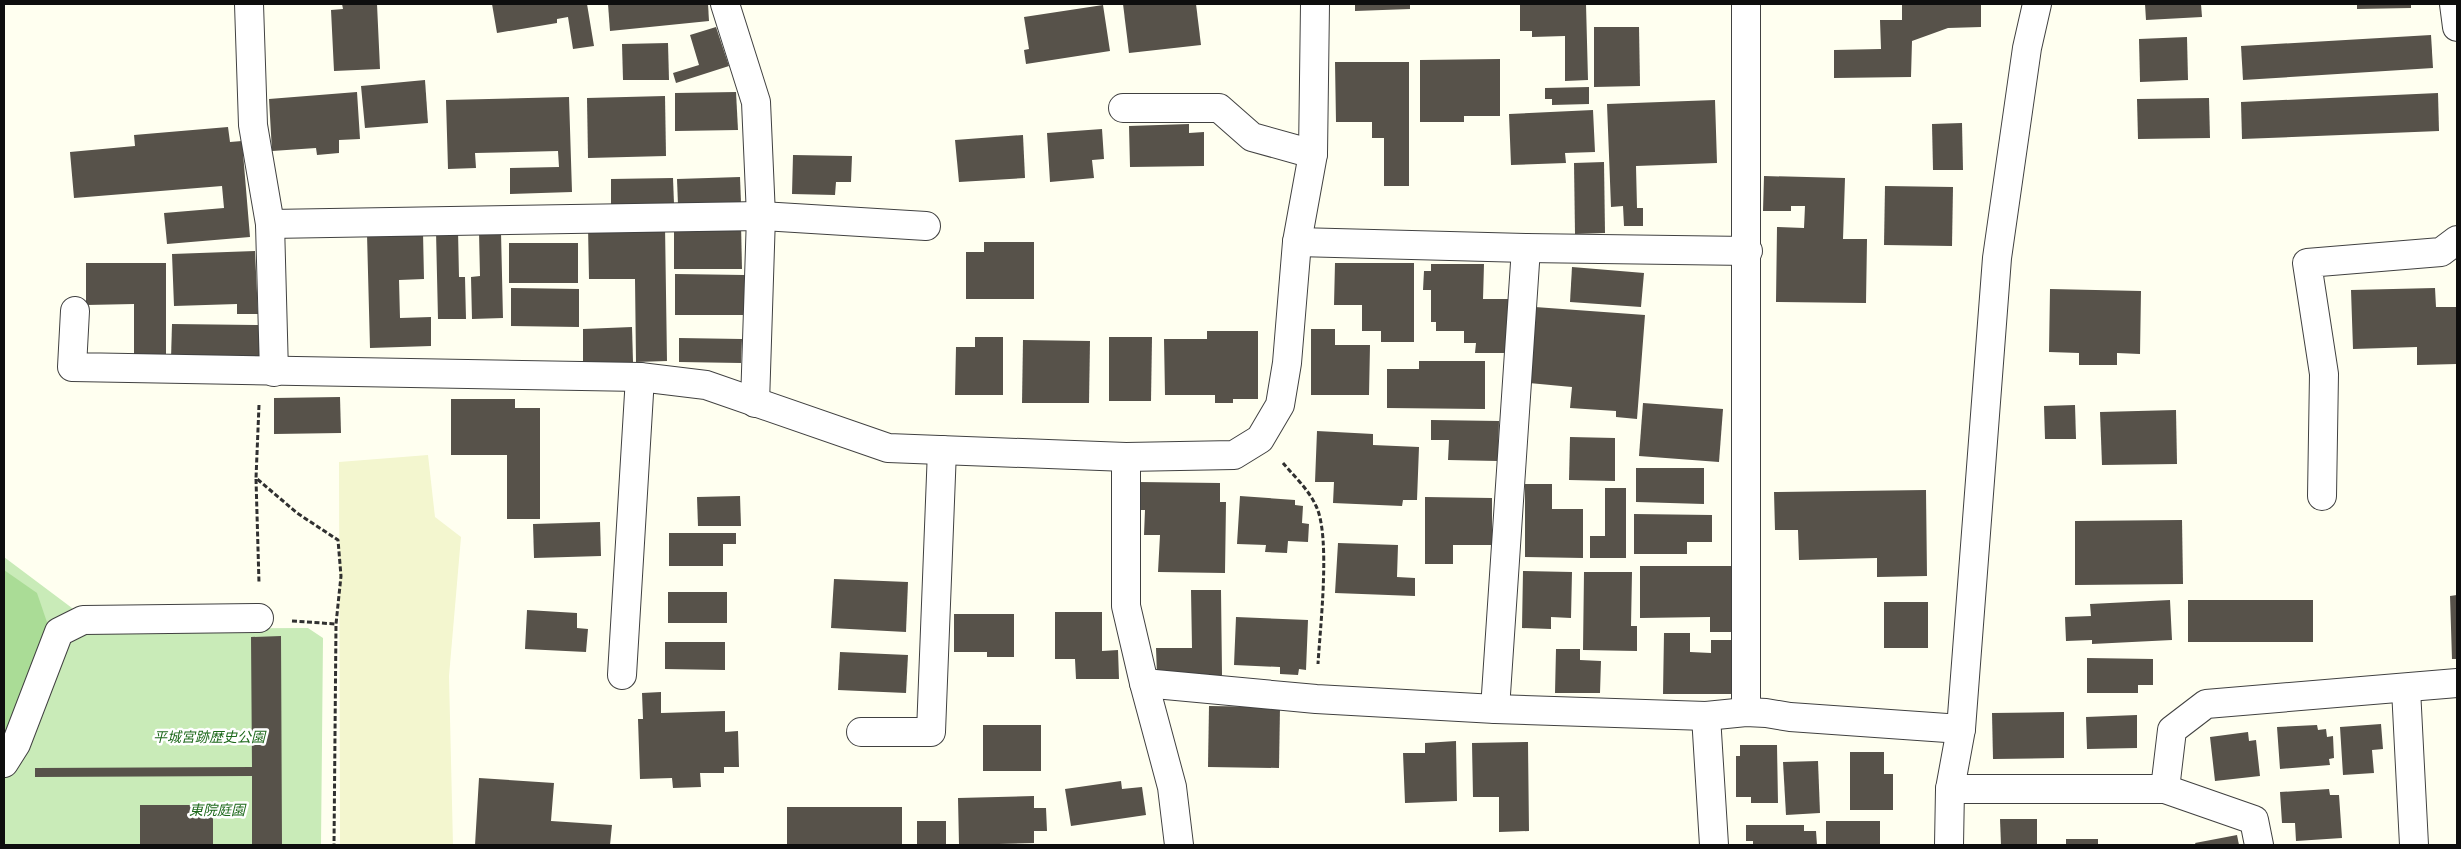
<svg xmlns="http://www.w3.org/2000/svg" width="2461" height="849" font-family="Merriweather,'Noto Sans JP',serif">
	<style>
		.farmland { fill: #f3f6cf }
		.green { fill: #c9ebb8 }
		.forest { fill: #aadc96 }
		.building { fill: #57524a }
		.lines { fill: none; stroke-linecap: round; stroke-linejoin: round }
		.minor-casing { stroke: #414141; stroke-width: 30 }
		.path { stroke: #303030; stroke-width: 3; stroke-dasharray: 5 2.5; stroke-linecap: butt }
		.minor { stroke: #fff; stroke-width: 28 }
		.labels { text-anchor: middle; stroke-width: 5; stroke-linejoin: round; paint-order: stroke }
		.park-label { font-size: 14px; font-style: italic; fill: #1e691c; stroke: #fff }
	</style>
	<rect width="100%" height="100%" fill="#fffff0"/>
	<polygon class="farmland" points="428,455 435,517 461,537 449,676 453,845 340,845 339,462"/>
	<polygon class="green" points="4,557 100,629 308,628 323,638 321,845 4,845"/>
	<polygon class="forest" points="4,570 37,593 50,631 4,745"/>
	<g class="building">
		<polygon points="342,4 377,4 380,69 334,71 331,10 343,9"/>
		<polygon points="492,4 587,4 594,46 573,49 568,17 557,19 557,23 497,33"/>
		<polygon points="608,4 708,4 709,21 610,31"/>
		<polygon points="1123,4 1196,4 1201,45 1129,53"/>
		<polygon points="1355,4 1410,4 1410,9 1355,11"/>
		<polygon points="1520,4 1586,4 1588,80 1565,81 1565,36 1532,37 1532,31 1520,31"/>
		<polygon points="1902,4 1981,4 1981,27 1948,28 1912,41 1911,77 1834,78 1834,50 1881,49 1880,20 1902,20"/>
		<polygon points="2145,4 2201,4 2202,17 2146,20"/>
		<polygon points="2357,4 2411,4 2411,8 2357,9"/>
		<polygon points="1103,5 1110,51 1026,64 1024,50 1029,49 1024,17"/>
		<polygon points="716,27 729,66 676,83 673,73 699,65 690,35"/>
		<polygon points="1594,27 1639,27 1640,86 1594,87"/>
		<polygon points="2431,35 2433,68 2243,80 2241,46"/>
		<polygon points="2187,37 2188,80 2140,82 2139,39"/>
		<polygon points="668,43 669,80 623,80 622,44"/>
		<polygon points="1500,59 1500,116 1464,116 1464,122 1420,122 1420,60"/>
		<polygon points="1335,62 1409,62 1409,186 1384,186 1384,138 1372,138 1372,122 1336,122"/>
		<polygon points="425,80 428,123 365,128 361,86"/>
		<polygon points="1589,87 1589,104 1552,105 1552,99 1545,99 1545,88"/>
		<polygon points="357,92 360,139 339,140 339,153 317,155 316,148 272,151 269,99"/>
		<polygon points="736,92 738,130 675,131 675,93"/>
		<polygon points="2438,93 2439,131 2242,139 2241,102"/>
		<polygon points="665,96 666,156 588,158 587,98"/>
		<polygon points="569,97 572,192 510,194 510,168 559,167 558,151 475,153 476,168 448,169 446,100"/>
		<polygon points="2209,98 2210,138 2138,139 2137,99"/>
		<polygon points="1715,100 1717,163 1636,166 1637,208 1643,208 1643,226 1624,226 1623,206 1611,207 1607,104"/>
		<polygon points="1593,110 1595,152 1565,153 1566,163 1511,165 1509,114"/>
		<polygon points="1962,123 1963,170 1933,170 1932,124"/>
		<polygon points="1189,124 1189,133 1204,132 1204,166 1130,167 1129,126"/>
		<polygon points="228,127 230,142 242,141 250,237 167,244 164,213 224,208 222,186 74,198 70,152 135,146 134,135"/>
		<polygon points="1102,129 1104,159 1092,160 1094,178 1050,182 1047,133"/>
		<polygon points="1023,135 1025,178 959,182 955,140"/>
		<polygon points="793,155 852,156 851,182 836,182 835,195 792,194"/>
		<polygon points="1604,162 1605,233 1575,234 1574,163"/>
		<polygon points="1764,176 1845,178 1843,239 1867,239 1866,303 1776,302 1777,227 1804,228 1805,206 1791,206 1791,211 1763,211"/>
		<polygon points="740,177 741,203 678,205 677,179"/>
		<polygon points="673,178 674,204 611,206 611,179"/>
		<polygon points="1885,186 1953,187 1952,246 1884,245"/>
		<polygon points="674,224 741,224 742,269 674,269"/>
		<polygon points="665,225 667,361 636,362 635,279 589,279 588,226"/>
		<polygon points="458,230 459,277 465,277 466,319 438,319 436,231"/>
		<polygon points="423,232 424,279 399,280 400,318 431,317 431,346 370,348 367,234"/>
		<polygon points="479,232 501,232 503,318 472,319 471,277 480,276"/>
		<polygon points="984,242 1034,242 1034,299 966,299 966,252 984,252"/>
		<rect x="509" y="243" width="69" height="40"/>
		<polygon points="255,251 258,314 237,314 237,304 174,306 172,254"/>
		<polygon points="86,263 166,263 166,355 134,355 134,304 86,305"/>
		<polygon points="1335,263 1414,263 1414,342 1381,342 1381,331 1362,331 1362,305 1334,305"/>
		<polygon points="1431,264 1484,264 1483,299 1508,299 1508,353 1475,353 1476,343 1464,343 1464,331 1436,331 1436,322 1431,322 1431,290 1423,290 1424,271 1431,271"/>
		<polygon points="1572,267 1644,273 1641,307 1570,302"/>
		<polygon points="675,274 745,275 745,315 675,315"/>
		<polygon points="511,288 579,289 579,327 511,326"/>
		<polygon points="2435,288 2436,307 2457,307 2457,364 2417,365 2417,347 2353,349 2351,290"/>
		<polygon points="2050,289 2141,291 2140,354 2117,353 2117,365 2079,365 2079,353 2049,352"/>
		<polygon points="1535,307 1645,315 1637,419 1616,417 1616,411 1570,408 1572,387 1529,383"/>
		<polygon points="172,324 262,325 262,360 171,359"/>
		<polygon points="632,327 633,362 583,363 583,329"/>
		<polygon points="1311,329 1335,329 1335,345 1370,345 1369,395 1311,395"/>
		<polygon points="1207,331 1258,331 1258,399 1233,399 1233,403 1215,403 1215,395 1165,395 1164,339 1207,339"/>
		<polygon points="975,337 1003,337 1003,395 955,395 956,347 975,347"/>
		<polygon points="1109,337 1152,337 1151,401 1109,401"/>
		<polygon points="679,338 742,339 741,363 679,362"/>
		<polygon points="1023,340 1090,341 1089,403 1022,403"/>
		<polygon points="1419,361 1485,361 1485,409 1387,408 1387,369 1419,369"/>
		<polygon points="340,397 341,433 274,434 274,398"/>
		<polygon points="451,399 515,399 515,408 540,408 540,519 507,519 507,455 451,455"/>
		<polygon points="1643,403 1723,409 1719,462 1639,456"/>
		<polygon points="2075,405 2076,439 2045,439 2044,406"/>
		<polygon points="2176,410 2177,464 2102,465 2100,412"/>
		<polygon points="1431,420 1499,421 1498,461 1448,460 1449,440 1431,440"/>
		<polygon points="1317,431 1373,434 1373,445 1419,447 1417,500 1403,500 1402,506 1333,503 1334,482 1315,482"/>
		<polygon points="1570,437 1615,438 1615,481 1569,480"/>
		<polygon points="1636,468 1704,468 1704,504 1636,502"/>
		<polygon points="1139,482 1220,483 1220,502 1226,502 1225,573 1158,572 1160,535 1144,535 1145,510 1139,510"/>
		<polygon points="1525,484 1552,484 1552,509 1583,509 1583,558 1525,557"/>
		<polygon points="1605,488 1626,488 1626,558 1590,558 1590,536 1605,536"/>
		<polygon points="1926,490 1927,576 1877,577 1877,558 1799,560 1798,530 1775,530 1774,492"/>
		<polygon points="740,496 741,526 698,526 697,497"/>
		<polygon points="1240,496 1295,500 1295,505 1303,506 1302,523 1309,524 1308,542 1288,541 1287,553 1265,552 1266,545 1237,544"/>
		<polygon points="1425,497 1492,498 1492,545 1453,545 1453,564 1425,564"/>
		<polygon points="1634,514 1712,515 1712,542 1687,542 1687,554 1634,554"/>
		<polygon points="2182,520 2183,584 2075,585 2075,521"/>
		<polygon points="600,522 601,556 534,558 533,524"/>
		<polygon points="669,533 736,533 736,544 723,544 723,566 669,566"/>
		<polygon points="1338,543 1398,545 1397,577 1415,578 1415,596 1335,593"/>
		<polygon points="1640,566 1733,566 1733,632 1710,632 1710,617 1640,618"/>
		<polygon points="1523,571 1572,572 1571,618 1551,617 1551,629 1522,628"/>
		<polygon points="1584,572 1632,572 1631,626 1637,626 1637,651 1583,650"/>
		<polygon points="834,579 908,582 906,632 831,628"/>
		<polygon points="1191,590 1221,590 1222,675 1157,675 1156,648 1192,648"/>
		<rect x="668" y="592" width="59" height="31"/>
		<polygon points="2457,595 2457,659 2452,659 2450,596"/>
		<polygon points="2170,600 2172,640 2092,644 2092,640 2066,641 2065,617 2091,616 2090,604"/>
		<rect x="2188" y="600" width="125" height="42"/>
		<rect x="1884" y="602" width="44" height="46"/>
		<polygon points="527,610 577,613 577,628 588,629 586,652 525,649"/>
		<polygon points="1055,612 1102,612 1102,651 1118,650 1119,679 1076,679 1075,659 1055,659"/>
		<polygon points="954,614 1014,614 1014,657 987,657 987,652 954,652"/>
		<polygon points="1236,617 1308,620 1306,670 1299,669 1298,675 1280,674 1280,667 1234,665"/>
		<polygon points="1664,633 1690,633 1690,652 1711,653 1711,640 1731,640 1731,694 1663,694"/>
		<polygon points="281,636 282,845 252,845 252,776 35,777 35,768 252,767 251,637"/>
		<polygon points="665,642 725,642 725,670 665,669"/>
		<polygon points="1556,649 1580,649 1580,660 1601,661 1600,693 1555,693"/>
		<polygon points="840,652 908,655 906,693 838,690"/>
		<polygon points="2087,658 2153,659 2153,685 2138,685 2138,693 2087,693"/>
		<polygon points="661,692 661,713 725,711 725,732 738,731 739,767 724,767 724,773 700,773 701,787 673,788 672,778 640,779 638,719 643,719 642,693"/>
		<polygon points="1209,706 1280,707 1279,768 1208,767"/>
		<polygon points="2064,712 2064,758 1993,759 1992,713"/>
		<polygon points="2137,715 2137,748 2087,749 2086,717"/>
		<polygon points="2381,724 2383,749 2372,750 2374,773 2343,775 2340,727"/>
		<rect x="983" y="725" width="58" height="46"/>
		<polygon points="2317,725 2318,730 2326,729 2327,737 2333,736 2334,758 2329,759 2330,765 2280,769 2277,727"/>
		<polygon points="2248,732 2249,741 2256,740 2260,776 2215,781 2210,737"/>
		<polygon points="1456,741 1457,801 1405,803 1403,753 1425,753 1425,743"/>
		<polygon points="1528,742 1529,831 1499,832 1499,797 1473,797 1472,743"/>
		<polygon points="1740,745 1777,745 1778,803 1751,803 1751,797 1736,797 1736,756 1740,756"/>
		<polygon points="1850,752 1884,752 1884,774 1893,774 1893,810 1850,810"/>
		<polygon points="1818,761 1820,813 1786,815 1783,762"/>
		<polygon points="479,778 554,783 551,821 612,825 610,845 475,845"/>
		<polygon points="1121,781 1122,789 1142,787 1146,815 1071,826 1065,789"/>
		<polygon points="2329,789 2330,795 2339,795 2342,838 2296,841 2295,823 2282,823 2280,792"/>
		<polygon points="1034,796 1034,808 1046,808 1047,831 1034,831 1034,843 959,845 958,798"/>
		<rect x="140" y="805" width="73" height="40"/>
		<rect x="787" y="807" width="115" height="38"/>
		<polygon points="2000,819 2037,819 2037,845 2001,845"/>
		<rect x="917" y="821" width="29" height="24"/>
		<rect x="1826" y="821" width="54" height="24"/>
		<polygon points="1746,825 1804,825 1804,831 1816,831 1817,845 1753,845 1753,841 1746,841"/>
		<polygon points="2237,835 2239,845 2196,845 2195,843"/>
		<rect x="2066" y="839" width="32" height="6"/>
	</g>
	<g class="lines">
		<g class="minor-casing">
			<g id="minor">
				<polyline points="249,4 253,125 270,224 274,372"/>
				<polyline points="725,4 756,102 761,216 755,403"/>
				<polyline points="2454,4 2457,27"/>
				<polyline points="1123,108 1219,108 1252,137 1313,154"/>
				<polyline points="270,224 761,216 926,226"/>
				<polyline points="1297,242 1526,248 1748,251"/>
				<polyline points="75,311 72,367 640,377 706,385 888,448 1126,457 1234,455 1260,439 1280,405 1287,363 1297,242 1313,154 1315,4"/>
				<polyline points="1126,457 1126,606 1144,683 1172,787 1179,845"/>
				<polyline points="2322,496 2324,374 2307,263 2441,252 2457,240"/>
				<polyline points="622,675 640,377"/>
				<polyline points="1144,683 1316,699 1495,709 1706,716 1746,712 1766,713 1790,717 1961,729"/>
				<polyline points="2406,689 2414,845"/>
				<polyline points="1495,709 1526,248"/>
				<polyline points="1746,712 1746,4"/>
				<polyline points="1706,716 1714,845"/>
				<polyline points="861,732 931,732 942,450"/>
				<polyline points="4,763 16,744 59,632 83,620 259,618"/>
				<polyline points="1950,789 2165,789 2172,730 2206,704 2457,683"/>
				<polyline points="2165,789 2254,820 2259,845"/>
				<polyline points="1949,845 1950,789 1961,729 1997,258 2027,48 2037,4"/>
			</g>
		</g>
		<g class="path">
			<polyline points="259,405 256,478 297,513 338,540 341,576 336,624 334,845"/>
			<path d="M1283,463c11,13 26,27 33,43 15,30 4,122 2,158"/>
			<polyline points="256,479 259,583"/>
			<polyline points="292,621 336,624"/>
		</g>
		<use href="#minor" class="minor"/>
	</g>
	<g class="labels">
		<g class="park-label">
			<text x="209" y="742">平城宮跡歴史公園</text>
			<text x="217" y="815">東院庭園</text>
		</g>
	</g>
	<rect width="2461" height="849" fill="none" stroke="#0e0e0e" stroke-width="10"/>
</svg>
